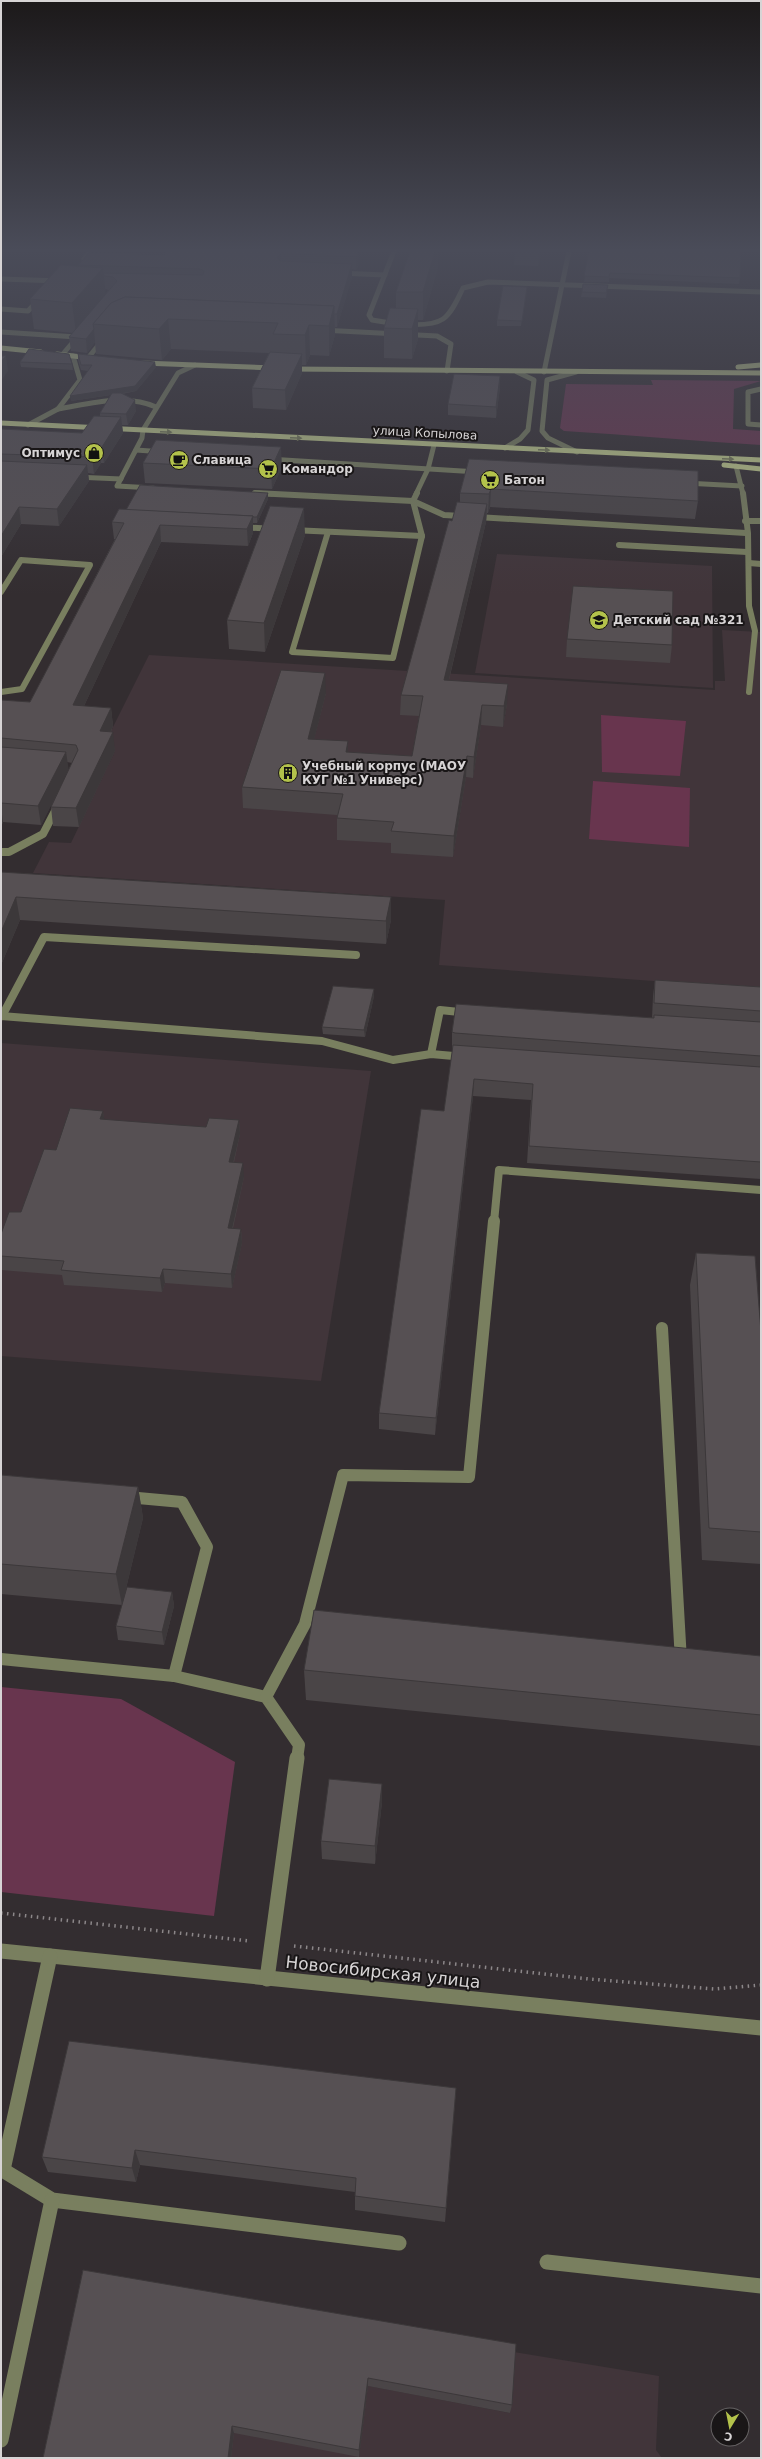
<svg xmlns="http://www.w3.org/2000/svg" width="762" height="2459" font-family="'DejaVu Sans',sans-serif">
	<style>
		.built { fill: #41353a }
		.green { fill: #68354e }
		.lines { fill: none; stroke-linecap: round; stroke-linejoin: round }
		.path { stroke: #8c8789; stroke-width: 3.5; stroke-dasharray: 1.5 4.5; stroke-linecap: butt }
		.minor-far4 { stroke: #797f5f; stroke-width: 5 }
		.minor-far3 { stroke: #797f5f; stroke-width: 6 }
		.minor-far2 { stroke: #797f5f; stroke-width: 8 }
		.minor-far1 { stroke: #797f5f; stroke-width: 12 }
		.minor { stroke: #797f5f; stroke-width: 15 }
		.major { stroke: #c4cf8d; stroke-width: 5 }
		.wall { fill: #4a4547; fill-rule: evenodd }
		.shaded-wall { fill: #3c383a }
		.building { fill: #565053; stroke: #3c383a }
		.oneway { fill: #777c58 }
		.labels { text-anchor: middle; stroke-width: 4; stroke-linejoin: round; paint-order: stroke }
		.far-street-label { font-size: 12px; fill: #d7d4d5; stroke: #191617 }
		.far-poi-label { font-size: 12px; font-weight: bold; fill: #d7d4d5; stroke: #191617; text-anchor: start }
		.near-street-label { font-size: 17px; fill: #d7d4d5; stroke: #191617 }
	</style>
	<rect width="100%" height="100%" fill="#332d30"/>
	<g class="built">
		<polygon points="497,554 712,566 713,688 475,673"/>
		<polygon points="722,630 761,632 761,989 439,965 445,900 33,873 49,842 71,843 115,751 108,737 149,655 715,690 715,681 725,681"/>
		<polygon points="1,1043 371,1071 321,1381 1,1356"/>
		<polygon points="514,2352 659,2376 656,2450 662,2458 49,2458 244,2362 510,2413"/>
	</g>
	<g class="green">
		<path d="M651,380l110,1 -27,8 -1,40 28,2v14c-66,-4 -131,-10 -197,-14l-4,-3 6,-44 87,1z"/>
		<polygon points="601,715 686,721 680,776 602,772"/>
		<polygon points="593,781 690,788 689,847 589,839"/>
		<polygon points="1,1687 121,1699 235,1762 214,1916 1,1892"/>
	</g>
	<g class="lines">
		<g class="path">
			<polyline points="1,1913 249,1941"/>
			<polyline points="294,1946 589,1979 714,1989 761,1985"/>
		</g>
		<g class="minor-far4">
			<path d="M394,251l-25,64 3,5c17,3 56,9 71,-1 9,-6 15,-21 20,-31l25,-6 273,10"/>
			<polyline points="84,259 90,251"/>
			<polyline points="339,273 385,275"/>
			<polyline points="1,279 61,281"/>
			<polyline points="1,309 28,311 40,298"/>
			<polyline points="321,330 437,336 451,344 447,371"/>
			<polyline points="1,332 77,337"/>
			<polyline points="62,355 79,335"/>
			<polyline points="88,358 105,337"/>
			<polyline points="544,372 569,251"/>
			<polyline points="576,372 547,380 542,431 548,438 577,452"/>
			<polyline points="761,389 748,392 748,424 761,425"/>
			<path d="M58,409c31,-5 68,-16 98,-2"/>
			<polyline points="28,425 58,409 80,380 73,356"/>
			<polyline points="505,448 520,439 528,430 534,380 517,372"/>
			<polyline points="136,450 164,452"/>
			<polyline points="268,459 478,472"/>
			<polyline points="736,466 743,494"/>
			<polyline points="75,477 121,479"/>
			<polyline points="685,483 742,486"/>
			<polyline points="153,488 117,486 142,438 143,430 178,373 195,365"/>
			<polyline points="255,493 272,494"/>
			<polyline points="416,494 428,469 434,445"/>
		</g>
		<g class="minor-far3">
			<polyline points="255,493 413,501 444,515 746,533"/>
			<polyline points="743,493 748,533 749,606 755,631 749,692"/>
			<polyline points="745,521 761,521"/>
			<polyline points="240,527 274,529"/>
			<polyline points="292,530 422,536"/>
			<polyline points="328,532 292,652 393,658 422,536 413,501 417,493"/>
			<polyline points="619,545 747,552"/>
			<polyline points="749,563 761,564"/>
			<polyline points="1,592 21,560 90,565 22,689 1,692"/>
			<polyline points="55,810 58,805"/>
		</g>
		<g class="minor-far2">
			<polyline points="1,852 9,852 43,834 56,809"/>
			<polyline points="1,1016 322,1041 393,1060 431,1054 465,1057"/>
			<polyline points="2,1016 44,937 356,955"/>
			<polyline points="431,1054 440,1010 469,1013"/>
			<polyline points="494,1222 499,1170 761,1190"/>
		</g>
		<g class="minor-far1">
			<polyline points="662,1328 681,1661"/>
			<polyline points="127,1497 182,1502 207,1547 174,1676"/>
			<polyline points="1,1659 174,1676 266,1697 299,1745 297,1759"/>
			<polyline points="266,1697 305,1624 343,1475 469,1477 494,1221"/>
		</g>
		<g class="minor">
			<polyline points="1,1951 761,2028"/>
			<polyline points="267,1979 297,1758"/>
			<polyline points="1,2169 52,2200 399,2243"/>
			<polyline points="3,2170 50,1956"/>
			<polyline points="547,2262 761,2286"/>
			<polyline points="1,2440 52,2200"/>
		</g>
		<g class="major">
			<polyline points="1,348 41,352"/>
			<polyline points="57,354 90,358"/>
			<polyline points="142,363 274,368"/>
			<polyline points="738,367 761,365"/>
			<polyline points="290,369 761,373"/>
			<polyline points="1,423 761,460"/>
			<polyline points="724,465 761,469"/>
		</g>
	</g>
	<g class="wall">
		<path d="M359,251v13l-3,6 -4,-1v8l-15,50h-2v8l-6,21 -19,-1 -4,10h-4v8l-16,37 -33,-2 -1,-20 17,-35 -98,-4 -9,11 -66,-6 -1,-12 -8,11 -16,-2 -2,-14 4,-4 -39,-4 -4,-30 49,-33 -1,-1 86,-10zM105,289l4,1 -4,4z"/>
		<polygon points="515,251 542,251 538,266 514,265"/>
		<polygon points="589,251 740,278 739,284 609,278 609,282 584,282"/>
		<polygon points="438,267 423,320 418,320 418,339 412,359 384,358 384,328 396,308 396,292"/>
		<polygon points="527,287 521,326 497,326 497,320"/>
		<polygon points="607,290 606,298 581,297 582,292"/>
		<polygon points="78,354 156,367 136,391 122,394 136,411 128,425 122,425 123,433 104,463 101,463 94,474 88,473 89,481 59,526 21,524 1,557 1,429 82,433 100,416 100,413 111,395 71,401 88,371 81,370 78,360"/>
		<polygon points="20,362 72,364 73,370 21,367"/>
		<polygon points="500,376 500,387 496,418 448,415 448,404"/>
		<polygon points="469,459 698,501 695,519 490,507 488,513 487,513 486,522 449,680 507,704 503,727 481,725 473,778 466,777 453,857 391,853 391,843 337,840 337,815 243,808 242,787 326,693 314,739 348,752 412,756 419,716 400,715 401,695 452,521 460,502 460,493"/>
		<polygon points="143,463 282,467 272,489 145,483"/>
		<path d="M268,493v6l-11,24h-4v10l-5,13 -87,-4 -77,164 27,2 2,18 -2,6 4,19 -36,76 -26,-1 -2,-19 1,-4 -11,22 -38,-3 -2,4v-126l29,2 85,-163h-1l-2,-17 14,-12zM67,762l5,1 -4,7z"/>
		<polygon points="305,535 265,652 229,649 227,620"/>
		<polygon points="567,639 672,645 670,663 566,657"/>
		<polygon points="1,872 391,920 386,944 20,920 1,965"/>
		<polygon points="655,980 761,987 761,1179 527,1163 531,1100 473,1096 435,1435 379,1429 379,1413 444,1111 453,1049 452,1048 452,1032 652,1018 653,996"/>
		<polygon points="374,989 374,996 365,1037 323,1034 322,1027"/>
		<polygon points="103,1111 104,1120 206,1127 239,1120 240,1134 234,1162 244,1177 233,1228 241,1229 242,1243 232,1288 165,1283 162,1292 95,1287 64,1285 62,1275 1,1270 1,1234 21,1212"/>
		<polygon points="696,1253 761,1332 761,1564 702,1560 690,1285"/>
		<polygon points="1,1475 138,1487 143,1518 122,1605 1,1594"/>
		<polygon points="172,1592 174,1606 164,1645 118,1640 116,1626"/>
		<polygon points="761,1656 761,1746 306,1700 304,1670"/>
		<polygon points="382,1802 375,1864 322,1859 321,1841"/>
		<polygon points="456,2088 445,2222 355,2210 355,2192 140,2165 136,2182 48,2172 42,2157"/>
		<polygon points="83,2270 512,2405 510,2413 368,2386 359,2457 234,2433 231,2458 43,2458"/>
	</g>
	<g class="shaded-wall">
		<polygon points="359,251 359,264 356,270 356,257"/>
		<polygon points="435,251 438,251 438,267 423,320 423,292"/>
		<polygon points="539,251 542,251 538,266"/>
		<polygon points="281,253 281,266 277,257"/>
		<polygon points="352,264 352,277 337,327 337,314"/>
		<polygon points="103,268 106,297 76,333 72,303"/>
		<polygon points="527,287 527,292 521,326 522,321"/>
		<polygon points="334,306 335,335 329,356 329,326"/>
		<polygon points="418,309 418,339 412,359 412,329"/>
		<polygon points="168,319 171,349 162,360 159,329"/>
		<polygon points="309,325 310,355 306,365 305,335"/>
		<polygon points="94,329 95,342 87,353 86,339"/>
		<polygon points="302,354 302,373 286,410 285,390"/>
		<polygon points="6,356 8,371 1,381 1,362"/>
		<polygon points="155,362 156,367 136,391 71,401 70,396"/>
		<polygon points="500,376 500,387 496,418 496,407"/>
		<polygon points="135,400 136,411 128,425 126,414"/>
		<polygon points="121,417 123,433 104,463 102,447"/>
		<polygon points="99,447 101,463 94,474 92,457"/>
		<polygon points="281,447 282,467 272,489 271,469"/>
		<polygon points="87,465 89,481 59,526 57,509"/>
		<polygon points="491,489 490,507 488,513 489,494"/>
		<polygon points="268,493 268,499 257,523 257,517"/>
		<polygon points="487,504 486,522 444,700 444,680"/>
		<polygon points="19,507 21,524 1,557 1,536"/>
		<polygon points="304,508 305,535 265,652 264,623"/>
		<polygon points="253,516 253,533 248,546 247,529"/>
		<polygon points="160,525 161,542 76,723 73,705"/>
		<polygon points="325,673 326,693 309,759 308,739"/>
		<polygon points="508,684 507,704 503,727 504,706"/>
		<polygon points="482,705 481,725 473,778 474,757"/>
		<polygon points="111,708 113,726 102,750 100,731"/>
		<polygon points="113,732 115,751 79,827 76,808"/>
		<polygon points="348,741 348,762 346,752"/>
		<polygon points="66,752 69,771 41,825 38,806"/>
		<polygon points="467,756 466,777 453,857 454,836"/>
		<polygon points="1,808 3,822 1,826"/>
		<polygon points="16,897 20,920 1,965 1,932"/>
		<polygon points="391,897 391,920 386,944 386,921"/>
		<polygon points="374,989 374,996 365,1037 364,1030"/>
		<polygon points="474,1079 473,1096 435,1435 436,1418"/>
		<polygon points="103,1111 105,1125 100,1119"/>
		<polygon points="239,1120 240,1134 230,1176 229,1162"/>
		<polygon points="243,1163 244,1177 229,1242 228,1228"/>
		<polygon points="241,1229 242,1243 232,1288 231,1274"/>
		<polygon points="163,1269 165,1283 162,1292 160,1278"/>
		<polygon points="138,1487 143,1518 122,1605 116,1574"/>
		<polygon points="172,1592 174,1606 164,1645 162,1632"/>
		<polygon points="382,1784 382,1802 375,1864 375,1846"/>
		<polygon points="135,2150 140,2165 136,2182 132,2168"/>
		<polygon points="368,2378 368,2386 359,2457 359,2450"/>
		<polygon points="232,2426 234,2433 231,2458 228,2458"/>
	</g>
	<g class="building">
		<polygon points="167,251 359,251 356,257 281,253 277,257 280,261 352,264 337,314 334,314 334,306 125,297 111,303 93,324 94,329 86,339 69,337 117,281 113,277 104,276 103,273 203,275 204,271 200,269 78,265 90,252 164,255"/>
		<polygon points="410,251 435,251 423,292 396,292"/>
		<polygon points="589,251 741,251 740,278 610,273 609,277 584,276"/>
		<polygon points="61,265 103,268 72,303 30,299"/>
		<polygon points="583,284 608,285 606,293 582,292"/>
		<polygon points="503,286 527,287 522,321 497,320"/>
		<polygon points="125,297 334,306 329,326 309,325 305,335 273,334 278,323 168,319 159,329 93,324 111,303"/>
		<polygon points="390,308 418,309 412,329 384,328"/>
		<polygon points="29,349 69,354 72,364 20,362"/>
		<polygon points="270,352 302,354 285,390 252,388"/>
		<polygon points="78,354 155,362 135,386 70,396 92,365 81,365"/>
		<polygon points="1,356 6,356 1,362"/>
		<polygon points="454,374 500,376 496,407 448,404"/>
		<polygon points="112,393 121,393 135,400 126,414 100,413"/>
		<polygon points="94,416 121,417 102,447 99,447 92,457 1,454 1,429 82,433"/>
		<polygon points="156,440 281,447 271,469 143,463"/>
		<polygon points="469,459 698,471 698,501 491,489 489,494 460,493"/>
		<polygon points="1,461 87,465 57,509 19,507 1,536"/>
		<polygon points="140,485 268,493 257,517 253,517 253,516 126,510"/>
		<polygon points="457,502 487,504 444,680 508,684 504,706 482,705 474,757 467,756 454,836 391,831 394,822 337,818 343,794 242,787 281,670 325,673 308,739 348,741 346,752 412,756 423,696 401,695 449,520 452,521"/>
		<polygon points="270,506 304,508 264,623 227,620"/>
		<polygon points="119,509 253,516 247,529 160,525 73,705 111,708 100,731 113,732 76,808 51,807 78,750 76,745 1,738 1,700 30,702 124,523 112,522"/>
		<polygon points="573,586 673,591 672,645 567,639"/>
		<polygon points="1,747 66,752 38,806 1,803"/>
		<polygon points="1,872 391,897 386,921 16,897 1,932"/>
		<polygon points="655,980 761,987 761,1011 654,1003"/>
		<polygon points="333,986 374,989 364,1030 322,1027"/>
		<polygon points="456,1004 654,1018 654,1015 761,1022 761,1056 455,1033 452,1032"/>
		<polygon points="453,1045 761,1067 761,1162 529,1146 533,1084 474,1079 436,1418 379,1413 421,1109 444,1111"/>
		<polygon points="70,1108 103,1111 100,1119 178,1125 206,1127 209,1118 239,1120 229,1162 243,1163 228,1228 241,1229 231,1274 163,1269 160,1278 92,1273 61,1270 64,1261 1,1256 1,1234 9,1212 21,1212 44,1149 56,1150"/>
		<polygon points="696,1253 755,1256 761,1332 761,1532 709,1528"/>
		<polygon points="1,1475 138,1487 116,1574 1,1564"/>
		<polygon points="127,1587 172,1592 162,1632 116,1626"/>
		<polygon points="314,1610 761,1656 761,1715 304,1670"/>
		<polygon points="329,1779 382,1784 375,1846 321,1841"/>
		<polygon points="69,2041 456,2088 446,2208 355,2196 356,2178 135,2150 132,2168 42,2157"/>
		<polygon points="83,2270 516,2344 512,2405 368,2378 359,2450 232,2426 228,2458 43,2458"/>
	</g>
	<defs><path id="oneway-solid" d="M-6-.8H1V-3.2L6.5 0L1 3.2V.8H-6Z"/></defs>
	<g class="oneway">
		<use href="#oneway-solid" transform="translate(166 432) rotate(3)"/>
		<use href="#oneway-solid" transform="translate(296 438) rotate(3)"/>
		<use href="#oneway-solid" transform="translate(544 450) rotate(3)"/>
		<use href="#oneway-solid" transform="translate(728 459) rotate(2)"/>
	</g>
	<linearGradient id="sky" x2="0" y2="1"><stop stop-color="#1c191a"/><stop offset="0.42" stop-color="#4a4c59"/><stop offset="1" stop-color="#4a4c59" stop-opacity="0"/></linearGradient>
	<rect width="762" height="595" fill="url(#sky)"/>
	<defs>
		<g id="shop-disc" transform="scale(1)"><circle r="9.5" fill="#b3c24b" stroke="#191617"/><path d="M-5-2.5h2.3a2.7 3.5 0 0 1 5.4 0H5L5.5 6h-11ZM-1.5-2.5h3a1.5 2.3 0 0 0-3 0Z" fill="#111"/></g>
		<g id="cafe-disc" transform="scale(1)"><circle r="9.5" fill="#b3c24b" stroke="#191617"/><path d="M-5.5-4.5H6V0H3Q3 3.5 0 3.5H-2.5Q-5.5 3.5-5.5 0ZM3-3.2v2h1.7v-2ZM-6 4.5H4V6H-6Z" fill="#111"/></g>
		<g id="supermarket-disc" transform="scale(1)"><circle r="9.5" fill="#b3c24b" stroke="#191617"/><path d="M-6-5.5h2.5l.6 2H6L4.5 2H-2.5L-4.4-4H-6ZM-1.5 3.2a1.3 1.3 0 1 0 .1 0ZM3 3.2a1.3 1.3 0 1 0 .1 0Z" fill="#111"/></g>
		<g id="school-disc" transform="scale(1)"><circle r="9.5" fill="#b3c24b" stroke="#191617"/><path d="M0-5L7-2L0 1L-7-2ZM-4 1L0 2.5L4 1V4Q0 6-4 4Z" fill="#111"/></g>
		<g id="building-disc" transform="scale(1)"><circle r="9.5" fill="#b3c24b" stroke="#191617"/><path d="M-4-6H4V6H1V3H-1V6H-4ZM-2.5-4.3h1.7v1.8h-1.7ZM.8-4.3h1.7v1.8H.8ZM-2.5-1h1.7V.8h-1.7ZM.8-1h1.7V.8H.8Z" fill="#111"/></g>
	</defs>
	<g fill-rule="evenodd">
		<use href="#shop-disc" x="94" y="453"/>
		<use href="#cafe-disc" x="179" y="460"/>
		<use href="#supermarket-disc" x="268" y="469"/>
		<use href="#supermarket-disc" x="490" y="480"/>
		<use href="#school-disc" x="599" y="620"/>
		<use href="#building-disc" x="288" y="773"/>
	</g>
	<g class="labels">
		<g class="far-street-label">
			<text transform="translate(425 433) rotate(3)" y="4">улица Копылова</text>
		</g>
		<g class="far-poi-label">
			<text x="80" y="457" text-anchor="end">Оптимус</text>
			<text x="193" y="464">Славица</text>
			<text x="282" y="473">Командор</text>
			<text x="504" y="484">Батон</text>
			<text x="613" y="624">Детский сад №321</text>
			<text x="302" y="770">Учебный корпус (МАОУ<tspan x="302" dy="14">КУГ №1 Универс)</tspan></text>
		</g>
		<g class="near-street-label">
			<text transform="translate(383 1972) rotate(6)" y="6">Новосибирская улица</text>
		</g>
	</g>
	<rect width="762" height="2459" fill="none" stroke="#d7d4d5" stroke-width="4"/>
	<g transform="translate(730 2427) rotate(190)"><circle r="19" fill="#191617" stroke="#656263"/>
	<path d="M0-3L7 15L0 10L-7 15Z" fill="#b3c24b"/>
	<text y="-6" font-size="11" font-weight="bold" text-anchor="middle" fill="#d7d4d5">С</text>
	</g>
</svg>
